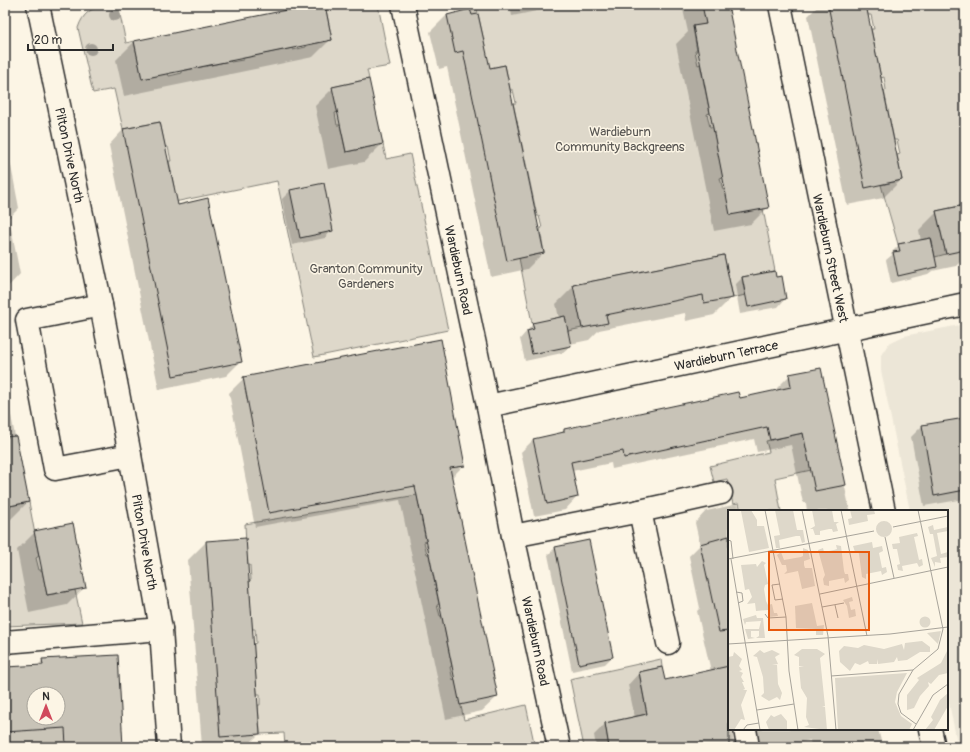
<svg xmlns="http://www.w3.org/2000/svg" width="970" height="752" font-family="Pangolin,sans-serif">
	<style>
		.built { fill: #ece6d7 }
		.green { fill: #ded8ca; stroke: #84827a }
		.shadow { fill: #0003; fill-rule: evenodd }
		.building { fill: #c8c3b7; stroke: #2b2b2b; fill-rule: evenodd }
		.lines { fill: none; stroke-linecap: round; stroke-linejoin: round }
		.minor-casing { stroke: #2b2b2b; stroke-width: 25 }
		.minor { stroke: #fcf5e5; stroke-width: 22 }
		.tree { fill: #a29e95 }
		.labels { text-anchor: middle; stroke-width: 3; stroke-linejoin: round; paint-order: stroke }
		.park-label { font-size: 13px; fill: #585653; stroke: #fcf5e5 }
		.street-label { font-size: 13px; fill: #2b2b2b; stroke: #fcf5e5 }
		.inset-road { fill: none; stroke: #a8a49b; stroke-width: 1 }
		.view { fill: #e8590c; fill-opacity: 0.15; stroke: #e8590c; stroke-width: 2 }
		.inset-edge { fill: none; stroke: #2b2b2b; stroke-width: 2 }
	</style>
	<rect width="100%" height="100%" fill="#fcf5e5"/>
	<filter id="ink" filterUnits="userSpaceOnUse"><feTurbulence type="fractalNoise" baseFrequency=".025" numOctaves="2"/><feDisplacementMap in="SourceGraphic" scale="8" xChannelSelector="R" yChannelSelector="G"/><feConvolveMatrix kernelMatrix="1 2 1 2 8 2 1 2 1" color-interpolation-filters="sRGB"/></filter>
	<g filter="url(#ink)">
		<polygon class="built" points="965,324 965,747 958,747 947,693 947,511 910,511 881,370 881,355 889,343 904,336"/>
		<g class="green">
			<path d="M106,5h12l8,38 8,-2 8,37 26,-5 1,3 13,-3v-2l48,-10 1,1 12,-2v-2l49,-10 1,2 13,-3v-2l26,-5 -7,-35h53l12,61 -23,4 2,9 -36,8 5,25 -3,1 2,12h3l6,27 37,-8 3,15 24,-5 38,176 -134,27 -37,-176 -137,28 34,-22 -5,-26h2l-3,-14h-3l-5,-25 -37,7 -9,-40 -21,4 -15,-65c5,-15 13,-20 28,-23z"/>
			<polygon points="476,5 702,5 723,20 693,27 697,51 695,51 698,65 700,64 710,113 707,114 710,127 713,127 723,177 720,178 723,190 725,189 763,209 775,271 742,277 745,295 733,298 724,255 574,285 582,328 568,331 532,323 519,258 544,253 540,229 542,228 539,216 537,216 513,103 516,103 513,90 510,90 505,65 478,71 485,46"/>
			<polygon points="866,5 965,5 965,205 936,211 946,254 935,257 931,238 898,244 881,185 902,180 897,155 900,154 897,140 894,140 884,91 886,90 884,77 881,78 871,29 874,29 871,15 868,15"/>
			<polygon points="803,433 811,470 775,478 781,511 741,511 739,503 733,504 727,479 714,482 710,466 769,452 766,441"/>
			<polygon points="417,495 426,541 424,542 427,554 429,554 439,604 437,605 440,616 442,616 452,666 450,667 453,680 455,679 464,720 526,705 535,747 453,747 452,743 404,745 404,743 390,743 390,745 345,747 340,747 340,745 326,746 326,747 285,747 284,733 260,734 258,705 260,705 260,694 257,694 253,644 256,643 255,629 252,629 249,581 251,580 250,565 247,565 245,524"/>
			<polygon points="29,502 39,556 36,558 39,570 42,570 47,595 75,590 82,623 5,626 5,507"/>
			<polygon points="661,659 662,667 639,672 647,714 605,723 609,747 584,747 570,679"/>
		</g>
		<g class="shadow">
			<polygon points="316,5 324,5 331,39 313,57 124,96 116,60 134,42"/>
			<polygon points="510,5 566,5 512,16"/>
			<polygon points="682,5 727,5 768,207 751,224 714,231 676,44 688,32"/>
			<polygon points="819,5 865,5 901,180 883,198 847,205 808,16"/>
			<polygon points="476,9 489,69 543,253 527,269 491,277 447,67 439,69 430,32 447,15"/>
			<polygon points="333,88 382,144 364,162 328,169 315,106"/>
			<polygon points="123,130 177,206 241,361 226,376 159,390 109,145"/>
			<polygon points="7,145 19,208 9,218 20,274 5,290 5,146"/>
			<polygon points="323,184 332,230 325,238 292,245 282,199 290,191"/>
			<polygon points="965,206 965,257 956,266 932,271 928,274 891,283 886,260 892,255 891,253 899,245 921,241 919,230 937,212"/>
			<polygon points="724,256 732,297 714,315 686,321 685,313 599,330 589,340 570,344 570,346 562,353 525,361 520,339 533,324 559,318 556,304 574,286"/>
			<polygon points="742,278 775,278 785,299 778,307 740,314 735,285"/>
			<polygon points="820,369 850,511 807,511 806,503 803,503 791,445 757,452 754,439 612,469 611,463 572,471 577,497 565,510 534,516 521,452 533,440 560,434 564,430 777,391 777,388 790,375"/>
			<polygon points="244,378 464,465 451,478 497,697 482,711 446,719 400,500 255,527 229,393"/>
			<polygon points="5,385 28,502 10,520 5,521"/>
			<polygon points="965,419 965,499 924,506 911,437 922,426"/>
			<polygon points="738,504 740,511 729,511 729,729 732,729 734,747 596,747 594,735 605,724 635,718 628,685 639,673 662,668 664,681 711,671 697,611 700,608 689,556 700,545 695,523 706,511"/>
			<polygon points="35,532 85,587 67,605 29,613 17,550"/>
			<polygon points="206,542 259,734 246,747 202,747 188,560"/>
			<polygon points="555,548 612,657 605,664 572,671 548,555"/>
			<path d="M117,656l5,91h-117v-79l32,-2 6,-6zM34,694h24v24h-24z"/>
			<polygon points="739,729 878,729 882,745 880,747 811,747 810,740 780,747 748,747"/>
			<polygon points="403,745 403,746 430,745 430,747 361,747"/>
		</g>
		<g class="building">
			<polygon points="311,5 325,5 332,40 142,79 134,41"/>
			<polygon points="702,5 728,5 769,208 730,215 693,26 706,24"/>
			<polygon points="828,5 866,5 902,180 865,188"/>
			<polygon points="470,9 472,15 478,14 490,68 505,65 544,253 507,261 463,51 455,53 447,15"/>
			<polygon points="369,79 383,144 346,152 332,87"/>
			<polygon points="160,122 178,205 208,198 242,362 173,376 123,129"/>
			<polygon points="324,183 333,231 300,238 290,190"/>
			<polygon points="965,205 965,250 946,254 936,211"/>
			<polygon points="931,238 937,267 898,276 893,252 900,251 898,244"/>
			<polygon points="724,255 733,298 704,303 703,295 606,315 608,323 582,328 573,285"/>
			<polygon points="775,271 776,277 782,276 786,299 748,307 742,277"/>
			<polygon points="565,316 571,346 532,354 527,331 534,329 532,323"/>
			<polygon points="441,339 465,466 450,468 498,697 460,705 415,486 269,513 243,377"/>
			<polygon points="821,368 846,485 815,491 803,433 770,440 767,427 624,458 623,451 571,462 578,497 547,504 533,439 564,432 564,429 738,392 740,398 791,387 789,374"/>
			<polygon points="965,418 965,490 934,496 922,425"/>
			<polygon points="16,436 29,502 5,507 5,437"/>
			<polygon points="73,523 86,588 47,595 34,531"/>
			<polygon points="729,536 729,631 719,632 700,544"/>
			<polygon points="246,538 260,734 220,737 206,541"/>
			<polygon points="589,540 613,657 579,664 555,547"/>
			<path d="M118,655l5,92 -57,-1 -1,-18 -60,4v-65l38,-2 -1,-6zM34,694h24v24h-24z"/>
			<polygon points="729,666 729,747 609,747 605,723 647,714 639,672 662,667 665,680"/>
		</g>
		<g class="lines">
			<g class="minor-casing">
				<g id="minor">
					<polyline points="38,5 101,305 130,455 161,629 169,747"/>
					<polyline points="403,5 488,406 513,536 559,747"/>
					<polyline points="780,5 884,511"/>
					<polyline points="101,305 27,320 55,469 130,455"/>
					<polyline points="488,406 965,304"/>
					<polyline points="640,511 668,643"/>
					<polyline points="513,536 640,511 721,493"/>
					<polyline points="5,642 161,629"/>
					<polyline points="745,729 748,747"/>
					<polyline points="930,729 934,747"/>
				</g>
			</g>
			<use href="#minor" class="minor"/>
		</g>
		<g class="tree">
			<circle cx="115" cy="15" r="6"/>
			<circle cx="91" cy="49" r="6"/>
		</g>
	</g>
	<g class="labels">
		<g class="park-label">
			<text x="620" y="136">Wardieburn<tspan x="620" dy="15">Community Backgreens</tspan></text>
			<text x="366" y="273">Granton Community<tspan x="366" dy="15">Gardeners</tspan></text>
		</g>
		<g class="street-label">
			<text transform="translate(70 155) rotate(78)" y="5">Pilton Drive North</text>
			<text transform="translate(831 258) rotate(78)" y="5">Wardieburn Street West</text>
			<text transform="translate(459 270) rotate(78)" y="5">Wardieburn Road</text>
			<text transform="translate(726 355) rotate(-12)" y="5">Wardieburn Terrace</text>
			<text transform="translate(145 542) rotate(80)" y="5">Pilton Drive North</text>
			<text transform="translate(536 641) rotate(78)" y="5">Wardieburn Road</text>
		</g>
	</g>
	<g transform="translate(728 510)">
		<rect width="220" height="220" fill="#fcf5e5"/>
		<path d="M23,0l6,10v6h7l5,22 -20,4 -8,-41zM47,0h18l4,20h6l2,12 -3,1 -2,-7h-4l-17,4 1,8h-4l-2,-12 6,-1zM84,0h20l2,12h5l-3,2 2,7 -5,1 -1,-3h-3l-9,2v4h-5l-2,-6h-3l5,-3zM122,0h24l1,4 -8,1 1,6 -19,4 -1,-6 4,-1zM148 19a8 8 0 1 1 16 0a8 8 0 1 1-16 0ZM205,15l1,5 14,-3v4l-11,2 4,21 7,-2v5l-8,1 1,5 -6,-1v5l-4,-9 6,-2 -4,-22h-3l-2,-7zM189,23l1,3 -4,1 5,23 3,-1 1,6 -4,2 -2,-4 -15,3 1,5 -5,-1 -1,-5 3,-1 -3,-15h-4l-1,-5 8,-1 -1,-6zM144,32l1,6 9,-2 1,5 -4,2 3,15 4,-1 1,5 -5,3 -1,-4 -15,3v5l-4,-2 -3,-23 -1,-3 -3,1 -2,-6zM108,35l5,1 3,25 1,3h3l1,6 -4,3 -1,-5 -15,3v5l-5,-1 -1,-6 2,-4 -7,-25 5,-2 1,4 10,-2 3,-1zM75,38l5,2 2,9 -6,2v4l1,3h7l3,18 -13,3 -4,-18 -14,3 3,-3 -1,-6h-4l-5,-10 4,-3 3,8 17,-3 2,-1zM34,51l4,2 -2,2 4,19 -3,1 -1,4 2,12 2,4 4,-1 2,9h3l1,3 -8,1 -2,-7 -12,1 -1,-8 -8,1 5,-7 -3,-8 -4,1 -4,-25 15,-1 1,3zM124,87l1,4 -4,1 2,8 4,-1 1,7 -7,2 -2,-12 -4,-6zM84,93l5,23 7,-1 -1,10h-7v-6l-20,-1 -1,-22zM28,105l1,3h6l2,20h-9l3,-2v-5h-8v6l4,1 -7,1 -3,-10h14l2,-8 -15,1 -1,3 -2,-6zM191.5 112a5.5 5.5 0 1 1 11 0a5.5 5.5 0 1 1-11 0ZM213,121l-3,13 -11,-11zM194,131l8,6v5h-10l-13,8 -9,1 -1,-4 -3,5 -16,2 -1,-5v5h-8l-1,-3 -8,4 -5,-2 -5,8 -10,-9 -1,-11 5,-5 14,2 6,-3 20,4 18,-5 2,6 1,-7zM74,139h15l8,5 -5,4 5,48 -3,1h3l2,23 -23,-3 5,-2 -3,-8 1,-19 -6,-10 -2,-21 5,-1h-5v-9l-5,-2zM220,139v24l-9,2 -8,9 -3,-2 1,4 -9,10 -6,12 -7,2v-15l12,-15 -2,-2 24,-15zM32,140l4,3 8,-3 8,4 -5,3 3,7 -6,1h5l1,19 4,9 -2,7 -3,-3 -8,4 -8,-5 3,-3 -1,-16 -6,-20 -4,-1zM6,142l8,7 -3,7 3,4 -3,1 4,2 -2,4 3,5h-2l3,7 -2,1h4l-6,15 4,15 -4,-1 -7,11h-6v-73l5,-1zM179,163l-10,19 -2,10 6,14 11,8 -3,6h-71l-3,-52zM220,183v13l-14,24h-9l8,-10 -2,-3 9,-17zM53,204l6,7v9h-18l-3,-8 5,-7 3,2z" fill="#ded8ca"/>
		<path class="inset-road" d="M37,0l21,107 3,54 9,59M74,0l26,126 8,94M113,0l26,126M165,17l55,-11M157,27l9,41M0,30l3,1 2,18M0,49l146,-28M3,49l29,171M52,74l-8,1 3,15 8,-1M8,82l6,1 1,8 -5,2M92,84l128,-27M107,95l3,13M94,97l22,-4M37,104l3,4 18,-1M0,134l162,-10 58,-7M103,166l82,-6M29,200l37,-6M188,214l-15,-11 -3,-9 1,-10 14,-24 25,-21 5,-20 -25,-119M15,220l4,-5 12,-2M185,220l20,-35 15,-11"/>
		<path class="view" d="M41,42h100v78h-100z"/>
		<rect width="220" height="220" class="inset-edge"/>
	</g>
	<rect width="970" height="752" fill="none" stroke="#fcf5e5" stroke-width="20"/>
	<rect x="10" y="10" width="950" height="732" fill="none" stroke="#2b2b2b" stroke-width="1.5" filter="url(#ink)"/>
	<g transform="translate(46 706)"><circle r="19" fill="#fcf5e5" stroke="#a8a49b"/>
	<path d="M0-3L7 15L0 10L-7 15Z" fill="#d1495b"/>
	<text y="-6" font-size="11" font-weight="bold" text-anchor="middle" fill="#2b2b2b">N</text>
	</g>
	<path d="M28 44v6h85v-6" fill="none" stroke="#2b2b2b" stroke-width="2"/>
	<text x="34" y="44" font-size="12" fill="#2b2b2b" stroke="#fcf5e5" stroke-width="3" paint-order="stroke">20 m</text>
</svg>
